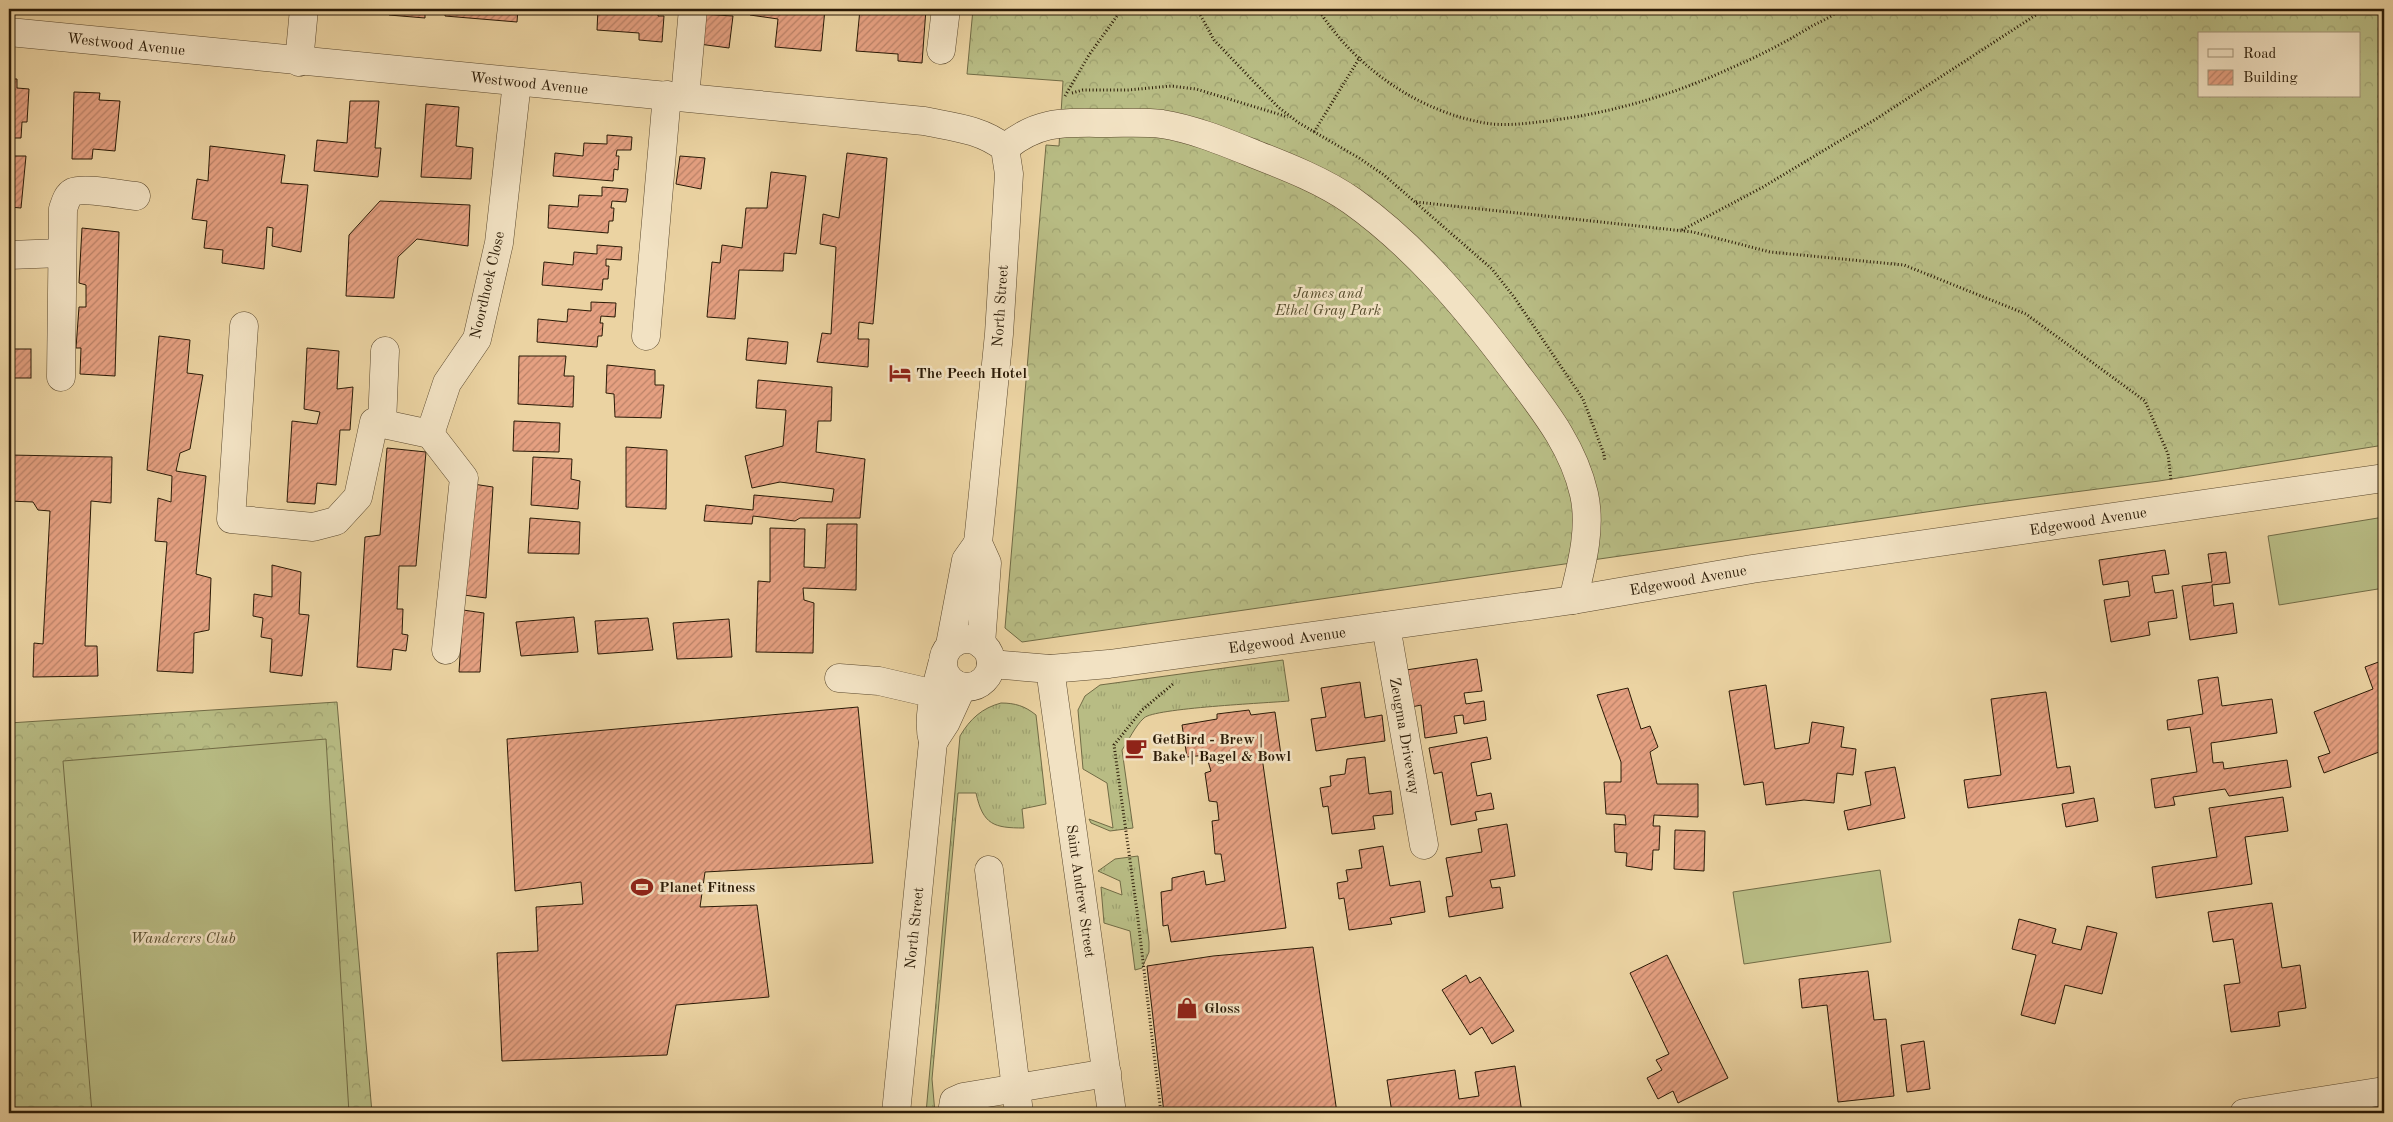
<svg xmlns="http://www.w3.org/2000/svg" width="2393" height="1122" font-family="'Old Standard TT',serif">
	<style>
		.grass { fill: url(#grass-tufts); stroke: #716b45 }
		.forest { fill: url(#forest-crowns); stroke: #716b45; fill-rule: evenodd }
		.garden { fill: #b8bc84; stroke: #716b45 }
		.building { fill: url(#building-hatch); stroke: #2a1a06 }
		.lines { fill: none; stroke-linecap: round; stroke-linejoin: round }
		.minor-casing { stroke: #5a482d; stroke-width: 29 }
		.path { stroke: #2a1a06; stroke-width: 3; stroke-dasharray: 1 2.5; stroke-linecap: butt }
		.minor { stroke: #f2e2c3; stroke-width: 28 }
		.labels { text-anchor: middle; stroke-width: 5; stroke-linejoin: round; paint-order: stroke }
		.street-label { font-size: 15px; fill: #2a1a06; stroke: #f2e2c3 }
		.park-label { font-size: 15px; font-style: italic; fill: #554b2c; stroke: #f2e2c3 }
		.poi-label { font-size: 15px; font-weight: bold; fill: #2a1a06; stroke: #f2e2c3; text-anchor: start }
	</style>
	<defs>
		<pattern id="grass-tufts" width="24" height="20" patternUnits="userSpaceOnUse" patternTransform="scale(1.25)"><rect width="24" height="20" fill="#b8bc84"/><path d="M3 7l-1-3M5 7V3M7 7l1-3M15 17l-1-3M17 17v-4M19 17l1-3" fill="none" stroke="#9ea170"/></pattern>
		<pattern id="forest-crowns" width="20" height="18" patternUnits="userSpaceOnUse" patternTransform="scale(1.25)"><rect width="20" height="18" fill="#b8bc84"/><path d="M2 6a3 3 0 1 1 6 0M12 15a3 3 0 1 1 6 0" fill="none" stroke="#9ea170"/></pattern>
		<pattern id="building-hatch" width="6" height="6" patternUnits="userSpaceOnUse" patternTransform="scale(1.25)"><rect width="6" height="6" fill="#e5a081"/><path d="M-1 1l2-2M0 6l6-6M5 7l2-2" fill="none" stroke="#ba8268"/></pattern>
	</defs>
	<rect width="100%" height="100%" fill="#ebd3a2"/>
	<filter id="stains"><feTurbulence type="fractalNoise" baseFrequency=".004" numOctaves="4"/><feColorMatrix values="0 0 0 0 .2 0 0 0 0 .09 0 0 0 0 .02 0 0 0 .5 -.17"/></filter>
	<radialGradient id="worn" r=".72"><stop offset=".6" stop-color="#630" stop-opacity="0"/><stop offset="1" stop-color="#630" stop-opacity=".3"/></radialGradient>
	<g class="grass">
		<path d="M1283,660l6,41c-21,2 -135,7 -145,17 -9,8 -15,22 -22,32l11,78 -23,3 -19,-8 -2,-4 24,9 -6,-45 -24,-14 -5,-59 7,-14 15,-11z"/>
		<path d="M1001,703c14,0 24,3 35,12l10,89 -24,5 2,19c-30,0 -41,-3 -48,-35h-18l-26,286 3,34h-9l34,-377c10,-17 22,-28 41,-33z"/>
		<polygon points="1138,856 1149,942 1149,952 1142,968 1135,970 1130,931 1104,923 1101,887 1122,895 1120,881 1098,871 1115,859"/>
	</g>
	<g class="forest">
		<path d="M973,9h1411v436l-225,36 -184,24 -953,137 -17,-14 41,-483 13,1 4,-65 -96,-7zM2199,34h160v62h-160z"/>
		<polygon points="337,702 372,1113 9,1113 9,723"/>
	</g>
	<g class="garden">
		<polygon points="2384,517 2384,588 2279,605 2268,536"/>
		<polygon points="326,739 349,1113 92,1113 63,761"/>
		<polygon points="1880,870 1891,942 1744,964 1733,892"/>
	</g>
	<g class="building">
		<polygon points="389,9 425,9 425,18 389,15"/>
		<polygon points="445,9 518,9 517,22 445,16"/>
		<polygon points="598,9 659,9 658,16 664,16 662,42 639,40 639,33 597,30"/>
		<polygon points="750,9 825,9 821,51 775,47 778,19 750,15"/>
		<polygon points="860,9 926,9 922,63 898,61 898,54 856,51"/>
		<polygon points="701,14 733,16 729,48 699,44"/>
		<polygon points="9,79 17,79 17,88 29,89 27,122 22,122 21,138 11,138 12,156 26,156 21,208 9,207"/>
		<polygon points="74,92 100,93 99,100 120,101 115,151 93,149 92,159 72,159"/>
		<polygon points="350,101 379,101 375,148 381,148 378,177 314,171 317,140 347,143"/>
		<polygon points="426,104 459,107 456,146 473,148 471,179 421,177"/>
		<polygon points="607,135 632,137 631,150 617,150 616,156 619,156 618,170 614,169 613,181 553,176 555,153 583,156 584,143 607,144"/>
		<polygon points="210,146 285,155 281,183 308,185 301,252 272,246 273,228 267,227 264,269 222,263 223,250 204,248 207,221 192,219 197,179 208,181"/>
		<polygon points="847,153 887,158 873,324 859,322 858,339 869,339 868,367 817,362 822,333 831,334 836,247 820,244 823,214 839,218"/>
		<polygon points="680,156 705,158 701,189 676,184"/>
		<polygon points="771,172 806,176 796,254 784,253 783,271 739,270 735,319 707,317 712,262 720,263 722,245 742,248 746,208 767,208"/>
		<polygon points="602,187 628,189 626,202 612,201 611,208 614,208 613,221 609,221 608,233 548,228 549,205 578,207 579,195 602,196"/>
		<polygon points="380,201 470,205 468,246 417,239 398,257 394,298 346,296 349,235"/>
		<polygon points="82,228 119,232 115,376 80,374 81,348 76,348 79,307 86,307 86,285 79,283"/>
		<polygon points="597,245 622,247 621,260 606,259 606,266 609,266 608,279 603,279 602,290 542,285 544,262 573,265 574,252 597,254"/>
		<rect x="9" y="295" width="4" height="50"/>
		<polygon points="591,302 616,303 615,317 601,316 600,323 603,323 602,336 598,336 597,347 537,342 538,319 567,322 568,309 591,311"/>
		<polygon points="159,336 190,340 187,373 203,375 190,449 180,453 176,471 206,476 196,574 211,578 209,630 194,633 193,673 157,671 167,542 155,541 158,498 171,502 172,476 147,470"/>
		<polygon points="748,338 788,342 786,364 746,360"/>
		<polygon points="307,348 339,351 337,389 353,387 350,430 340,430 336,485 317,483 315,504 287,502 292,421 317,424 320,412 304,409"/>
		<rect x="9" y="349" width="22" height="29"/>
		<polygon points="519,356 566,356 564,376 574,376 573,407 518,404"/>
		<polygon points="607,365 655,370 655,385 664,385 661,418 615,417 614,394 606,393"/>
		<polygon points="758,380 832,387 831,421 818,421 816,452 865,459 860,518 800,518 795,521 753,516 752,524 704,521 706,505 753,510 754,495 832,502 834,489 780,482 752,488 745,456 783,446 786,410 756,408"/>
		<polygon points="514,421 560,423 559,452 513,451"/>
		<polygon points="626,447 667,450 666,509 626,507"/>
		<polygon points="387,448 426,452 416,566 399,566 397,609 403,609 402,634 408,635 406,651 393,649 391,670 357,667 365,537 380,535"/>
		<polygon points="9,455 112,457 111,503 91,501 85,646 97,646 98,676 33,677 34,643 43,644 50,511 38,510 33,502 9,501"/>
		<polygon points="533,457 572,459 571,479 580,481 578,509 531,505"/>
		<polygon points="473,484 493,487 486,598 464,595"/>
		<polygon points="530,518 580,522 579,554 528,553"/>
		<polygon points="827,524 857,524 856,590 803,588 804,600 814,603 813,653 756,652 758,581 770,582 770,528 805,529 804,567 825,568"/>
		<polygon points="2165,550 2169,574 2152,576 2155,593 2173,590 2177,618 2148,622 2150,635 2111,642 2104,600 2130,596 2128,581 2103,585 2099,560"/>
		<polygon points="2226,552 2230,583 2212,585 2214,606 2233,603 2237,633 2190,640 2182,586 2212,582 2208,554"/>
		<polygon points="272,565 301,572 299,614 309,615 302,676 270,672 272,639 261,637 263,618 253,616 254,594 272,597"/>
		<polygon points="463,610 484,613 480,672 459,672"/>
		<polygon points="574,617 578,652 521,656 516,622"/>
		<polygon points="648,618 653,650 598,654 595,621"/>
		<polygon points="729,619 732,657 677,659 673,623"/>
		<polygon points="1477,659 1482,691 1464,693 1466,704 1484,701 1486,720 1464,724 1463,715 1454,716 1457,733 1425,738 1421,705 1412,707 1406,670"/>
		<polygon points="2384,660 2384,764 2379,752 2324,773 2318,757 2330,753 2314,712 2373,689 2365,667"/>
		<polygon points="2218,677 2222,706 2272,699 2277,733 2211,743 2213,763 2223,762 2224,769 2287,760 2291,787 2229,796 2225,789 2173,797 2175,805 2155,808 2151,779 2197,772 2190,727 2168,730 2167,720 2203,714 2198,680"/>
		<polygon points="1360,682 1365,718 1382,715 1385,741 1316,751 1311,719 1326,717 1321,688"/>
		<polygon points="1766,685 1775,749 1809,743 1812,722 1844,727 1841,747 1856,749 1853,775 1837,773 1834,803 1804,800 1766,805 1763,782 1744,785 1729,691"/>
		<polygon points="1628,688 1641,729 1650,726 1658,747 1650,752 1657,784 1698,784 1698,817 1654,815 1653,826 1660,826 1659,850 1653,850 1652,870 1626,866 1627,853 1615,852 1614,824 1626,825 1625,815 1606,814 1604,782 1621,782 1621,762 1597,695"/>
		<polygon points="2046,692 2057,768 2070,766 2074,793 1968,808 1964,780 2001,775 1991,699"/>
		<polygon points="858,707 873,863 705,872 700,907 757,905 769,997 676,1005 667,1055 502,1061 497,953 538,951 536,907 583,904 581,882 515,891 507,739"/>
		<polygon points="1249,710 1251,715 1275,712 1281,755 1262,757 1286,928 1171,942 1168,925 1163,926 1161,892 1172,890 1172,878 1204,871 1206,885 1225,881 1221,854 1215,854 1212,821 1219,820 1217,802 1209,801 1205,773 1211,771 1206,755 1187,757 1182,725 1217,719 1217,714"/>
		<polygon points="1487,737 1491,759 1471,763 1477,796 1491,793 1494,809 1475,812 1477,820 1451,825 1442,772 1434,774 1429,748"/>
		<polygon points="1365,757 1369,794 1391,791 1393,814 1373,816 1375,829 1332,834 1328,806 1323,807 1320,788 1331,786 1330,776 1345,774 1347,759"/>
		<polygon points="1895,767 1905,818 1848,830 1844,811 1871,805 1865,772"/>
		<polygon points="2283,797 2288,831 2245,837 2252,884 2156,898 2152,867 2217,857 2209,808"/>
		<polygon points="2094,798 2098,821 2066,827 2062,804"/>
		<polygon points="1507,824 1515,876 1490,880 1492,888 1500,887 1503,908 1449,917 1446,897 1453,896 1446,858 1482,852 1478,829"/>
		<polygon points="1675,830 1705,831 1704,871 1674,869"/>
		<polygon points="1383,846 1390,886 1420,881 1425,912 1390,918 1392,924 1349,930 1344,898 1339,899 1337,883 1348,881 1346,870 1362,868 1359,850"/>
		<polygon points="2272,903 2282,968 2300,965 2306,1008 2278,1012 2280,1026 2231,1032 2224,985 2240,983 2233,939 2213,942 2208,912"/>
		<polygon points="2019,919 2056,929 2052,943 2081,950 2087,926 2117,933 2102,994 2065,985 2055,1024 2021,1015 2036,955 2012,949"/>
		<polygon points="1313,947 1337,1113 1164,1113 1147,966 1213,956"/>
		<polygon points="1667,955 1728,1078 1678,1103 1673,1091 1658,1099 1647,1078 1662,1070 1656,1060 1669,1054 1630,973"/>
		<polygon points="1868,971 1874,1020 1886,1019 1894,1096 1838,1102 1827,1005 1802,1008 1799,979"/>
		<polygon points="1466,975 1470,983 1480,977 1514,1031 1492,1044 1482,1027 1470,1035 1442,990"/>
		<polygon points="9,977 13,1041 9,1041"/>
		<polygon points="1924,1041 1930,1089 1907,1092 1901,1045"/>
		<polygon points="1515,1066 1522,1113 1392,1113 1387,1080 1455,1070 1459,1099 1479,1096 1475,1072"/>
	</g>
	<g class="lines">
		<g class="minor-casing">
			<g id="minor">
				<path d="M9,32l915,89c29,6 57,8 81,27l4,26 -10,160 -21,209 9,20 -6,81"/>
				<polyline points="941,50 946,9"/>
				<polyline points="299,62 304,9"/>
				<polyline points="685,97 693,9"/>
				<path d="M1005,148c35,-29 61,-25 105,-25 17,0 35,-1 52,1 31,5 60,17 90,29 33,13 70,27 100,48 63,45 114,106 160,167 30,40 61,77 72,126 8,35 -3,73 -11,106"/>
				<polyline points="9,255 62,253"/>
				<polyline points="244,326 231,519 313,527 336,521 358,497 374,422 430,434 447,383 477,339 499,243 517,82"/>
				<polyline points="646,336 667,95"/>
				<path d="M61,377l2,-168c2,-6 4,-14 10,-17 11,-5 50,3 63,4"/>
				<polyline points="382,424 385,351"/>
				<polyline points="430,434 464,478 446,650"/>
				<polyline points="1386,626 1424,845"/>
				<circle cx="967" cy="663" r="24"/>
				<polyline points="950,645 966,560 978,543"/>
				<polyline points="991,664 1050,669 1109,664 1573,600 1752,569 2384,478"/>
				<polyline points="1050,669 1112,1113"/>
				<polyline points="839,678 879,681 935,694"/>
				<polyline points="933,742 946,722 962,687"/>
				<polyline points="989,870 1019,1113"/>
				<path d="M896,1113l37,-371c-7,-26 3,-52 9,-77"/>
				<polyline points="952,1113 954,1101 963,1097 1107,1073"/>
				<polyline points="2244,1113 2384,1091"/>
			</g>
		</g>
		<g class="path">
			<polyline points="1197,9 1214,40 1278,107 1299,123 1359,158 1384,175 1492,269 1514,297 1583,399 1604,454 1605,462"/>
			<path d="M1318,9c37,58 99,102 167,114 17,3 37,1 53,-1 67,-7 133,-26 193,-54 28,-12 55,-26 81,-42 10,-5 21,-10 29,-17"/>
			<polyline points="1072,93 1083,90 1128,90 1171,86 1196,89 1288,117"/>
			<polyline points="1065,96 1089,55 1122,9"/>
			<polyline points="1314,132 1360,57"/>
			<polyline points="1416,202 1693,232 1770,252 1904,265 2026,314 2145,401 2168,454 2171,480"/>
			<polyline points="1682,230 1763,187 1876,119 2045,9"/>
			<polyline points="1161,1113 1137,911 1114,745 1142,710 1173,684"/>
		</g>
		<use href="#minor" class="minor"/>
	</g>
	<defs>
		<g id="hotel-bare" transform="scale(1.725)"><path d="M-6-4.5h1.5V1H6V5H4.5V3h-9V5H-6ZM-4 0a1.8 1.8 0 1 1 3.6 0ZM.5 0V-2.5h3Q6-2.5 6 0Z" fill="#8f2418" stroke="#f2e2c3" stroke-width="2.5" paint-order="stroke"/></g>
		<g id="cafe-bare" transform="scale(1.725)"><path d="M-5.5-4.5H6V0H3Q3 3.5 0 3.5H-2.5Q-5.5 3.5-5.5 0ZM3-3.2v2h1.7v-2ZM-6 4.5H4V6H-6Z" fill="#8f2418" stroke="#f2e2c3" stroke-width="2.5" paint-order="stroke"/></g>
		<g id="stadium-bare" transform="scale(1.725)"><path d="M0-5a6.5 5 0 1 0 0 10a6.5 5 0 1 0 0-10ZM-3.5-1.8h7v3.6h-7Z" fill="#8f2418" stroke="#f2e2c3" stroke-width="2.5" paint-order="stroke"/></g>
		<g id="shop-bare" transform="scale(1.725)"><path d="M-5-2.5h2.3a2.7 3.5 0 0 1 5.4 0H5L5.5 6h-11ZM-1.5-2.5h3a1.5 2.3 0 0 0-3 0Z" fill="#8f2418" stroke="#f2e2c3" stroke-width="2.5" paint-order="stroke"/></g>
	</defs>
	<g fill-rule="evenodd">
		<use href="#hotel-bare" x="900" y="373"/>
		<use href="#cafe-bare" x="1136" y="748"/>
		<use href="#stadium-bare" x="642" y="887"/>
		<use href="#shop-bare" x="1187" y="1008"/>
	</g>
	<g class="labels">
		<g class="street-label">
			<text transform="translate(126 44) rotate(6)" y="5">Westwood Avenue</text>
			<text transform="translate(529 83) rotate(6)" y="5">Westwood Avenue</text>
			<text transform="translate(487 285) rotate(-77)" y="5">Noordhoek Close</text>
			<text transform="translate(1000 306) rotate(-86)" y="5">North Street</text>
			<text transform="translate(2088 521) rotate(-9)" y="5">Edgewood Avenue</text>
			<text transform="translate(1688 580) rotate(-10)" y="5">Edgewood Avenue</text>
			<text transform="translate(1287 640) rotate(-8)" y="5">Edgewood Avenue</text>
			<text transform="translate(1405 736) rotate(80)" y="5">Zeugma Driveway</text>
			<text transform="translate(1081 891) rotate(82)" y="5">Saint Andrew Street</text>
			<text transform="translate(914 928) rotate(-84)" y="5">North Street</text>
		</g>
		<g class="park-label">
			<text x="1328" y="298">James and<tspan x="1328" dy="17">Ethel Gray Park</tspan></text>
			<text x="183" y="943">Wanderers Club</text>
		</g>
		<g class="poi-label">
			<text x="916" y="378">The Peech Hotel</text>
			<text x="1152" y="744">GetBird - Brew |<tspan x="1152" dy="17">Bake | Bagel &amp; Bowl</tspan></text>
			<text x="659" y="892">Planet Fitness</text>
			<text x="1204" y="1013">Gloss</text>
		</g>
	</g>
	<rect width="2393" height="1122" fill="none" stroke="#ebd3a2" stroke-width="30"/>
	<rect x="10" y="10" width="2373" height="1102" fill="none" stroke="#2a1a06" stroke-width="2.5"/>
	<rect x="15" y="15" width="2363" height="1092" fill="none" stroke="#2a1a06"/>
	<rect x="2198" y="32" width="162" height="65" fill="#f2e2c3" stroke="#a29277"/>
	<rect x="2208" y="49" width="25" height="8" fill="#f2e2c3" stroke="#a29277"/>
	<text x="2243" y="58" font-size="15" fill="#2a1a06">Road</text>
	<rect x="2208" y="70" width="25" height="15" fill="url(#building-hatch)" stroke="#a29277"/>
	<text x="2243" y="82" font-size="15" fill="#2a1a06">Building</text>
	<rect width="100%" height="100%" filter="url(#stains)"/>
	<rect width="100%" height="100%" fill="url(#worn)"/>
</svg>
